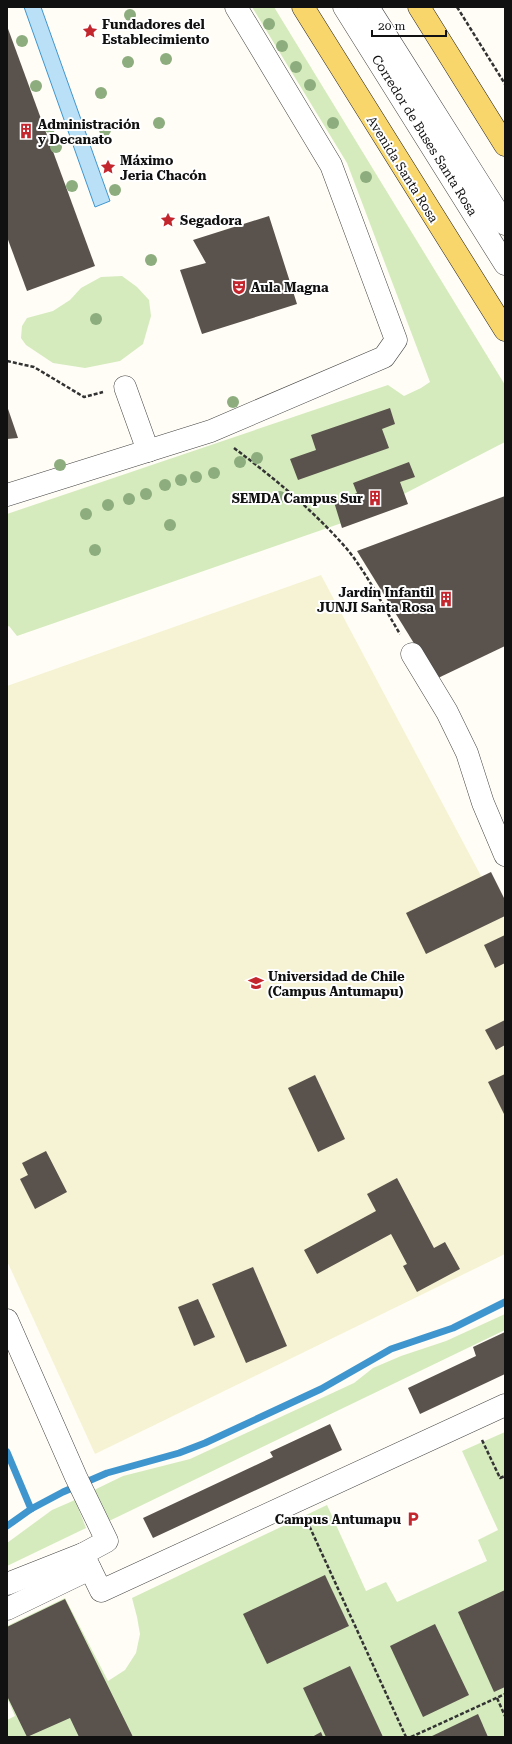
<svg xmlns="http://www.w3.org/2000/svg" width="512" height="1744" font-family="'Roboto Serif',serif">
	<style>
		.farmland { fill: #f6f3d4 }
		.green { fill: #d5ebbd }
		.water { fill: #b9e0f7; stroke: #3f96cf }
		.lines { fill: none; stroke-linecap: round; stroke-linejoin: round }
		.stream { stroke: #3f96cf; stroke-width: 7 }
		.building { fill: #5a524d }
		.minor-casing { stroke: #444; stroke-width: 23 }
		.major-casing { stroke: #222; stroke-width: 23 }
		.path { stroke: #333; stroke-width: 2.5; stroke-dasharray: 4 2; stroke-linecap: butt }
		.minor { stroke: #fff; stroke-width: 22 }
		.major { stroke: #f9d66b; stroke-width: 22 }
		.tree { fill: #8dad7f }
		.labels { text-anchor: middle; stroke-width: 4; stroke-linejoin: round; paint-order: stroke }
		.poi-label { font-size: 13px; font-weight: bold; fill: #111; stroke: #fff; text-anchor: start }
		.street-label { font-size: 13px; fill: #111; stroke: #fff }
	</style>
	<rect width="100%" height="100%" fill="#fffdf5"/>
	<polygon class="farmland" points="321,575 505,921 505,1254 95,1454 7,1261 7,686"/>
	<g class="green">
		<polygon points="252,7 274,7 505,385 505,442 359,517 17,636 9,626 7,627 7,514 388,385 404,396 421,388 430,382 347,163"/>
		<polygon points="122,276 137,287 149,300 151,316 143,344 120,361 85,368 53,363 26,345 21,338 22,326 27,318 53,311 70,300 81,288 101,277"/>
		<polygon points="505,1314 505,1330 107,1522 92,1491 123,1476 190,1459 354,1383 373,1368 401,1356 446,1341"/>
		<polygon points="505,1432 505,1737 7,1737 7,1720 15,1716 7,1698 7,1626 65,1598 108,1681 125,1670 136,1653 140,1634 137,1617 132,1598 327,1505 366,1591 386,1582 397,1602 487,1561 478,1540 498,1530 462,1451"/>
		<polygon points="75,1500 86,1528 7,1566 7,1543 52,1510"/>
	</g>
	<polygon class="water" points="24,7 41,7 110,201 95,207"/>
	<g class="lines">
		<g class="stream">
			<polyline points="7,1452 31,1509"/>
			<polyline points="7,1526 31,1509 63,1492 107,1473 179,1453 205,1443 321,1389 391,1349 453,1328 505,1302"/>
		</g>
	</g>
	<g class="building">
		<polygon points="7,26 95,266 27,291 7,237"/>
		<polygon points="269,216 297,304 202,334 180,270 206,263 193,240"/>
		<polygon points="7,406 18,438 7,439"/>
		<polygon points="390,408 395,424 382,429 389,448 298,480 290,459 316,450 311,435"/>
		<polygon points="409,462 415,477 400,482 408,504 342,528 334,502 357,493 353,483"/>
		<polygon points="505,496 505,646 436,679 357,551"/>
		<polygon points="491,872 505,900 505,916 426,954 406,913"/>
		<polygon points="505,935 505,963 495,968 484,945"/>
		<polygon points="505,1020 505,1045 496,1050 485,1030"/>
		<polygon points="505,1074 505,1116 488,1082"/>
		<polygon points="315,1075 345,1139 318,1152 288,1088"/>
		<polygon points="46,1151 67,1192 35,1209 20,1179 28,1175 22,1163"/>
		<polygon points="397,1178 434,1248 445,1242 460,1269 417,1292 403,1266 407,1264 391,1234 317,1274 304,1250 376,1211 367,1194"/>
		<polygon points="253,1267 287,1346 246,1363 212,1284"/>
		<polygon points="198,1299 215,1337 194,1346 178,1307"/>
		<polygon points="505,1332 505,1374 420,1414 408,1388 476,1356 473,1347"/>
		<polygon points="330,1424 342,1450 153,1538 143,1518 273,1457 270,1452"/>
		<polygon points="325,1575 349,1626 267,1664 243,1614"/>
		<polygon points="505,1590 505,1687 494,1692 458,1612"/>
		<polygon points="65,1599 133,1737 79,1737 70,1718 27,1737 7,1696 7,1627"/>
		<polygon points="435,1624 469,1695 423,1717 390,1646"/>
		<polygon points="350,1666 383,1737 326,1737 303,1688"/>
		<polygon points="478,1714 488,1737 430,1737"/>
		<polygon points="321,1732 323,1737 312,1737"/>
	</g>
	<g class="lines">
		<g class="minor-casing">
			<g id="minor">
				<polyline points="344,7 505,264"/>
				<polyline points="368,7 505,224"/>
				<polyline points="125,387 148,451"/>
				<polyline points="7,495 211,431 384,357 396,340 331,165 236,7"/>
				<polyline points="412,654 447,712 467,753 483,803 505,855"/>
				<polyline points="7,1320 76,1477 107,1541 83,1554 7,1584"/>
				<polyline points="83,1554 101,1591 505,1405"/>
				<polyline points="7,1609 90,1569"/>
			</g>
		</g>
		<g class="major-casing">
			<g id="major">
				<polyline points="303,7 505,330"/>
				<polyline points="419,7 505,145"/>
			</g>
		</g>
		<g class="path">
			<polyline points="457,7 505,84"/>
			<polyline points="7,361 34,367 84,397 103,392"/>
			<path d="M234,448c40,30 80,63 113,101 21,26 36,57 53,85"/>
			<polyline points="482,1440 500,1478 505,1476"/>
			<polyline points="307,1521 406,1737"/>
			<polyline points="497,1698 505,1716"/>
			<polyline points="411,1737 505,1694"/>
		</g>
		<use href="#minor" class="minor"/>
		<use href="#major" class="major"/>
	</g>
	<g class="tree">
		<circle cx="130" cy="15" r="6"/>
		<circle cx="269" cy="24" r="6"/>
		<circle cx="22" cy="41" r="6"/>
		<circle cx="282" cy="46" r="6"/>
		<circle cx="166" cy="59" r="6"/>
		<circle cx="128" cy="62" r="6"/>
		<circle cx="296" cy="67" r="6"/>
		<circle cx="310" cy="85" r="6"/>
		<circle cx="36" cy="86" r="6"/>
		<circle cx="101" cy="93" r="6"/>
		<circle cx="159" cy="123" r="6"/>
		<circle cx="333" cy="123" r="6"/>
		<circle cx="50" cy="127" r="6"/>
		<circle cx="105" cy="130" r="6"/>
		<circle cx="56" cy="147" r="6"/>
		<circle cx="366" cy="177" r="6"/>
		<circle cx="72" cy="186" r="6"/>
		<circle cx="115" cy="190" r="6"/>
		<circle cx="151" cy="260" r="6"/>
		<circle cx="96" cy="319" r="6"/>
		<circle cx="233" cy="402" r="6"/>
		<circle cx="257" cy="458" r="6"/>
		<circle cx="240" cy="462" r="6"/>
		<circle cx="60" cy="465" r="6"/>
		<circle cx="214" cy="473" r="6"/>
		<circle cx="196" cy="477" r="6"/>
		<circle cx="181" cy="480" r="6"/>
		<circle cx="165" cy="485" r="6"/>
		<circle cx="146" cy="494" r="6"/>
		<circle cx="280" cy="497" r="6"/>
		<circle cx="129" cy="499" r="6"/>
		<circle cx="108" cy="505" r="6"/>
		<circle cx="86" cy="514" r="6"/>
		<circle cx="170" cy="525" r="6"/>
		<circle cx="95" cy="550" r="6"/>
	</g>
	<defs>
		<g id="sight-bare" transform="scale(1.2)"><path d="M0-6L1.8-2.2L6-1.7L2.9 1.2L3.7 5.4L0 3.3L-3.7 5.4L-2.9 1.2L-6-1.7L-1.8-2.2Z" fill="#c4262e" stroke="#fff" stroke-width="2.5" paint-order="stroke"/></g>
		<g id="building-bare" transform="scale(1.2)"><path d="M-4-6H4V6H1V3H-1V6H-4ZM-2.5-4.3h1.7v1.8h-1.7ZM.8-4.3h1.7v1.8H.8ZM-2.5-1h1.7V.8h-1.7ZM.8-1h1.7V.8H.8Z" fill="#c4262e" stroke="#fff" stroke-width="2.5" paint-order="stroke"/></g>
		<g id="theatre-bare" transform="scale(1.2)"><path d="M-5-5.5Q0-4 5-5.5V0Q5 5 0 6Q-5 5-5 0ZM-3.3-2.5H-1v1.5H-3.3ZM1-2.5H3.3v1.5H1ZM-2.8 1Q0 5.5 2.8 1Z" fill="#c4262e" stroke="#fff" stroke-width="2.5" paint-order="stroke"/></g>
		<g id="university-bare" transform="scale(1.2)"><path d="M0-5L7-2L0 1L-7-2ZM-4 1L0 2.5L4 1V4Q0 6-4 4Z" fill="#c4262e" stroke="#fff" stroke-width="2.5" paint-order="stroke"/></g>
		<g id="parking-bare" transform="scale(1.2)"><path d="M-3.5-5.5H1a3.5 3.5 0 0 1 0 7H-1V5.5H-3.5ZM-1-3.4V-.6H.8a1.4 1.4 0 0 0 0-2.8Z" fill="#c4262e" stroke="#fff" stroke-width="2.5" paint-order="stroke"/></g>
	</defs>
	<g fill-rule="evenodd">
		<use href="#sight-bare" x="90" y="31"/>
		<use href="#building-bare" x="26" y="131"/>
		<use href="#sight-bare" x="108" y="167"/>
		<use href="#sight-bare" x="168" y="220"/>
		<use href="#theatre-bare" x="239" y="287"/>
		<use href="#building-bare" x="375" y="498"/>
		<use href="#building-bare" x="446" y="599"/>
		<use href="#university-bare" x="256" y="983"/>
		<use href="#parking-bare" x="413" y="1519"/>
	</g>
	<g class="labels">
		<g class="poi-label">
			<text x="102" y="29">Fundadores del<tspan x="102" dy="15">Establecimiento</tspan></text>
			<text x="38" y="129">Administración<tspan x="38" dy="15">y Decanato</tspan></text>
			<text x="120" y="165">Máximo<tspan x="120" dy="15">Jeria Chacón</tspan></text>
			<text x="180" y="225">Segadora</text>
			<text x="251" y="292">Aula Magna</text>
			<text x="363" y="503" text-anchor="end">SEMDA Campus Sur</text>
			<text x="434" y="597" text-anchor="end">Jardín Infantil<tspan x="434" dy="15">JUNJI Santa Rosa</tspan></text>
			<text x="268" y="981">Universidad de Chile<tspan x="268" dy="15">(Campus Antumapu)</tspan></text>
			<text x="401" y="1524" text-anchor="end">Campus Antumapu</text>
		</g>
		<g class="street-label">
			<text transform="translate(425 135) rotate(58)" y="5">Corredor de Buses Santa Rosa</text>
			<text transform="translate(403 169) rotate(58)" y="5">Avenida Santa Rosa</text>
		</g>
	</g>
	<rect width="512" height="1744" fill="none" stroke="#111111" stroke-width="16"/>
	<path d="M372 30v6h74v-6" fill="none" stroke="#111111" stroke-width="2"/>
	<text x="378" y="30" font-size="12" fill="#111111" stroke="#ffffff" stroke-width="3" paint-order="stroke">20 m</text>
</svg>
